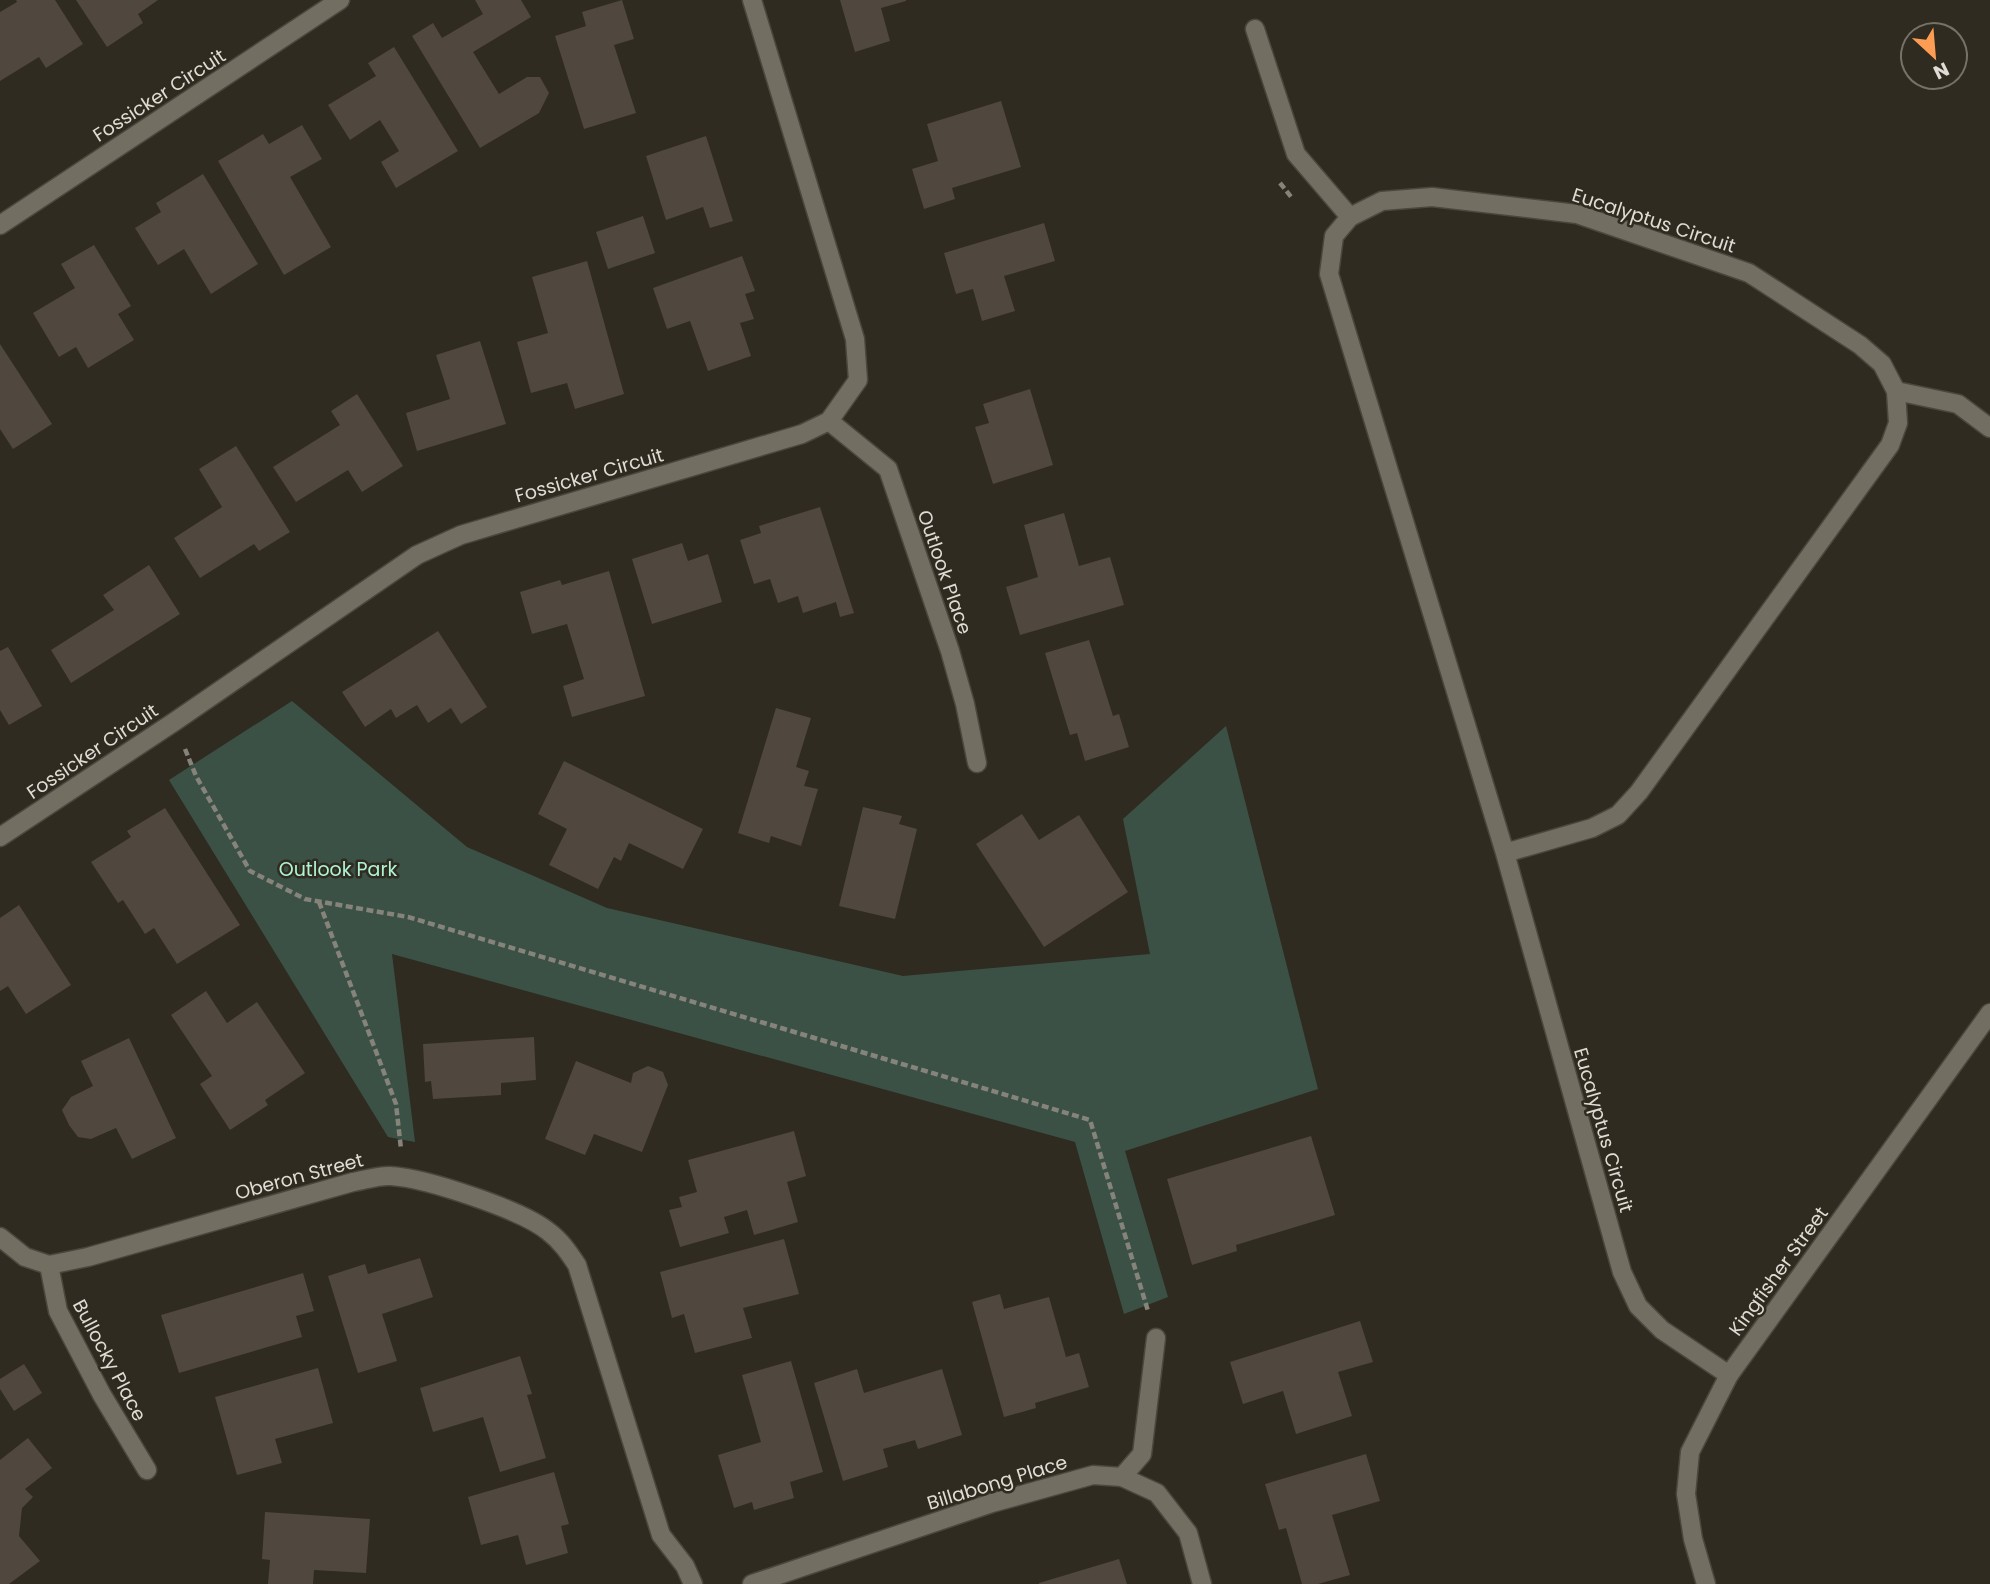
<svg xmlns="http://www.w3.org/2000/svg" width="1990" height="1584" font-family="Poppins,sans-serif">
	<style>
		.green { fill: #3b5146 }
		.building { fill: #50473e }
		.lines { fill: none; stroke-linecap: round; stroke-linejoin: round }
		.service-casing { stroke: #4b473e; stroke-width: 21 }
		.minor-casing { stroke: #4b473e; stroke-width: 21 }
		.path { stroke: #86837a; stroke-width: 4.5; stroke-dasharray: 7 3.5; stroke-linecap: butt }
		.service { stroke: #736e62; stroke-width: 18 }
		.minor { stroke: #736e62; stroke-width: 18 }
		.labels { text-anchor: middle; stroke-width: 5; stroke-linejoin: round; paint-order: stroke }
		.street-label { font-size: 19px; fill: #dedcd5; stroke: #2f2b20 }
		.park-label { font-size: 19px; fill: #aef4d4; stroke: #2f2b20 }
	</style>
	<rect width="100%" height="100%" fill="#2f2b20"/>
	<polygon class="green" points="292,701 467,847 607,908 903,976 1150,954 1123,819 1226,726 1318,1089 1125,1151 1168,1297 1124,1314 1075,1142 392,954 415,1142 388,1137 169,780"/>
	<g class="building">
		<polygon points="16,0 55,0 83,44 46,68 39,57 0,81 0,12 17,2"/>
		<polygon points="76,0 158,0 138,14 143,23 107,47"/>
		<polygon points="475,0 521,0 531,17 473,52 499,94 527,77 540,77 549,93 539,113 480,148 412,36 433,23 442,38 483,14"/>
		<polygon points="622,0 634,39 614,45 636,113 584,129 555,36 586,26 582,12"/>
		<polygon points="840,0 906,0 906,1 881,8 890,41 855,52"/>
		<polygon points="394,47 458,151 396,188 381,162 399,151 380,120 350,140 328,105 376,76 368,63"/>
		<polygon points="1001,101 1021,167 952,188 955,199 924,209 912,169 938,161 927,124"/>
		<polygon points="302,125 322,159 290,177 331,247 284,275 218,161 263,134 269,144"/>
		<polygon points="706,136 733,221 710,228 703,207 666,220 646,156"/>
		<polygon points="203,174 258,264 211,294 184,249 158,265 135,228 161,212 156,203"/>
		<polygon points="643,216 655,253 608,269 596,232"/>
		<polygon points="1044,223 1055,261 1004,276 1015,311 982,321 973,289 956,294 944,253"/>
		<polygon points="94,245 131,306 118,314 134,340 88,368 76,347 59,357 33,313 75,288 61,264"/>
		<polygon points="742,256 755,291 745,294 754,319 740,323 751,356 708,371 690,321 667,329 653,288"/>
		<polygon points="587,261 624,394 575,409 567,383 531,393 517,342 548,333 532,277"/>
		<polygon points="480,341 506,424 417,451 406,413 450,399 436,355"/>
		<polygon points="0,344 52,424 13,449 0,429"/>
		<polygon points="1030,389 1053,465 993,484 975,427 989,423 983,404"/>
		<polygon points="357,394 403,466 362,492 348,470 296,502 273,467 340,425 331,411"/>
		<polygon points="236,446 290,532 259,551 254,544 200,578 174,538 222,507 199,469"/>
		<polygon points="820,507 854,613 840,617 836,602 803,613 798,596 778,603 770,579 754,584 740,540 761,533 759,526"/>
		<polygon points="1064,513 1079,566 1110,557 1124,605 1020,635 1006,587 1038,577 1024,525"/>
		<polygon points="682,543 688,561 708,554 722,602 652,624 632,559"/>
		<polygon points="149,565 180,614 71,683 51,650 114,610 103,595"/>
		<polygon points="609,571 645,696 572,717 563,686 584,679 567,624 532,634 520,592 560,580 562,585"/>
		<polygon points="438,631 487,707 461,724 451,708 428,723 417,705 396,718 391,709 365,727 342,692"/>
		<polygon points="1089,640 1113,716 1119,714 1129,747 1085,761 1077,733 1070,735 1045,653"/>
		<polygon points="8,647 42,706 9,725 0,710 0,651"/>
		<polygon points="776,708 811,718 796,767 809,771 804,786 818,789 801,846 771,836 769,843 738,833"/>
		<polygon points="564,761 703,829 683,869 629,843 621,861 614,857 598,889 549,865 567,829 538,814"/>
		<polygon points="863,807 902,816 899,824 917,829 895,919 839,906"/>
		<polygon points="165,808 240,925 177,964 154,928 145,934 123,900 118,903 91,862 131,837 127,831"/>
		<polygon points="1022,814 1039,840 1079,815 1128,892 1044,947 976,844"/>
		<polygon points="19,905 71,985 26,1014 8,986 0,991 0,918"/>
		<polygon points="206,991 227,1023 257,1002 305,1073 265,1100 268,1105 230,1130 200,1084 212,1076 171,1015"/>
		<polygon points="534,1037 536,1080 501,1083 501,1095 433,1099 431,1081 425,1082 423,1044"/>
		<polygon points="129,1038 176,1138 132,1159 116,1128 91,1139 78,1137 69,1125 62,1110 71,1097 93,1086 81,1061"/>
		<polygon points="576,1061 631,1083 633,1073 648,1066 663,1072 668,1085 642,1152 594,1134 585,1155 545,1139"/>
		<polygon points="794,1131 806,1176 787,1182 798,1222 754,1235 747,1210 724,1217 729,1233 680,1247 669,1210 682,1207 679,1197 697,1192 688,1160"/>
		<polygon points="1311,1136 1335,1215 1236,1245 1237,1251 1192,1265 1167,1179"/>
		<polygon points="784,1239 799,1294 743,1308 752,1338 695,1353 684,1314 672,1318 660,1272"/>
		<polygon points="420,1258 433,1297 382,1314 397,1361 358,1373 328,1276 365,1264 368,1274"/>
		<polygon points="303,1273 314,1311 296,1316 302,1337 179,1373 161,1315"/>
		<polygon points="1000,1294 1004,1309 1049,1297 1066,1357 1079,1353 1089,1387 1035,1403 1036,1408 1004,1417 972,1302"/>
		<polygon points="1360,1321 1373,1362 1338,1372 1352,1416 1296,1434 1283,1391 1243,1404 1230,1362"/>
		<polygon points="520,1356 532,1394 527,1395 546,1458 500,1472 483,1417 433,1432 420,1388"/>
		<polygon points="791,1361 823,1472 790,1482 794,1498 754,1510 752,1502 734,1508 718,1455 761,1442 742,1375"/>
		<polygon points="24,1364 42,1393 14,1411 0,1389 0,1379"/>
		<polygon points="318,1368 333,1423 275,1439 282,1463 237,1475 215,1397"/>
		<polygon points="857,1369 864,1393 942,1369 962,1435 918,1449 915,1440 883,1449 888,1467 843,1481 814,1383"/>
		<polygon points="28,1438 52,1468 25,1489 33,1497 22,1508 19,1536 40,1561 9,1584 0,1584 0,1460"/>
		<polygon points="1366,1454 1380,1501 1332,1515 1350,1575 1318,1584 1302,1584 1286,1528 1279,1530 1265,1484"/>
		<polygon points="554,1472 569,1524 561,1526 568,1553 526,1565 518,1535 481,1545 468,1497"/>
		<polygon points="265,1512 370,1519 366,1573 314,1570 313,1584 268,1584 270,1560 262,1559"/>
		<polygon points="1119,1559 1127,1584 1039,1584 1039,1583"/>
	</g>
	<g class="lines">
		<g class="service-casing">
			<g id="service">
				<polyline points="1255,29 1296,154 1350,217"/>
				<polyline points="1896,391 1958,404 1990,428"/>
				<polyline points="1122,1477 1142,1454 1156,1338"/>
			</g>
		</g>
		<g class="minor-casing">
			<g id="minor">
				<polyline points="0,225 340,0"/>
				<polyline points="829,421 888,469 950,651 965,704 977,763"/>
				<polyline points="0,837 174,722 417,555 461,535 802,434 829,421 858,380 855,339 752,0"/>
				<polyline points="1505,853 1592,828 1618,815 1639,792 1890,445 1898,423 1896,391 1882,364 1860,345 1749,273 1577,214 1432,197 1382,201 1350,217 1334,236 1329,274 1505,853 1622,1272 1638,1306 1662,1330 1729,1375"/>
				<polyline points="0,1237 25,1257 49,1265"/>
				<path d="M49,1265l39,-8 265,-75c12,-2 26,-7 38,-6 34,2 132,34 158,56 12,9 20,21 28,33l84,270 24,31 8,18"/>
				<polyline points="49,1265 58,1311 102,1395 147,1470"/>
				<polyline points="752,1584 992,1503 1093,1475 1122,1477 1157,1493 1188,1533 1202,1584"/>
				<polyline points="1706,1584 1693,1539 1686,1494 1690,1452 1729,1375 1990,1013"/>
			</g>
		</g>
		<g class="path">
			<polyline points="1280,183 1292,198"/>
			<polyline points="185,749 196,776 250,871 305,899 408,917 1090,1120 1148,1311"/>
			<polyline points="319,902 396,1104 401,1149"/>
		</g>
		<use href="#service" class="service"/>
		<use href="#minor" class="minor"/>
	</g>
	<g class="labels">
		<g class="street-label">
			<text transform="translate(159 95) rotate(-33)" y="7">Fossicker Circuit</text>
			<text transform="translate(1654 220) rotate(18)" y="7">Eucalyptus Circuit</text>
			<text transform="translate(589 475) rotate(-16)" y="7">Fossicker Circuit</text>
			<text transform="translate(945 572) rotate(71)" y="7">Outlook Place</text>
			<text transform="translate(92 751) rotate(-34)" y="7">Fossicker Circuit</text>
			<text transform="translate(1604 1130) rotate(74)" y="7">Eucalyptus Circuit</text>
			<text transform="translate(299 1176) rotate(-15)" y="7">Oberon Street</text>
			<text transform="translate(1778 1271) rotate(-54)" y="7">Kingfisher Street</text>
			<text transform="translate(110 1360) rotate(62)" y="7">Bullocky Place</text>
			<text transform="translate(997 1482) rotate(-17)" y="7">Billabong Place</text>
		</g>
		<g class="park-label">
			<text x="338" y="876">Outlook Park</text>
		</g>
	</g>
	<g transform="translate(1934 56) rotate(154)"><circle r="33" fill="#2f2b20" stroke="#757268" stroke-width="2"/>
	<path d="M0-5L12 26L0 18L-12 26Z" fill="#fd9d54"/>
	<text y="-10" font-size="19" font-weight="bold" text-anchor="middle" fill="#dedcd5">N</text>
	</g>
</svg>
